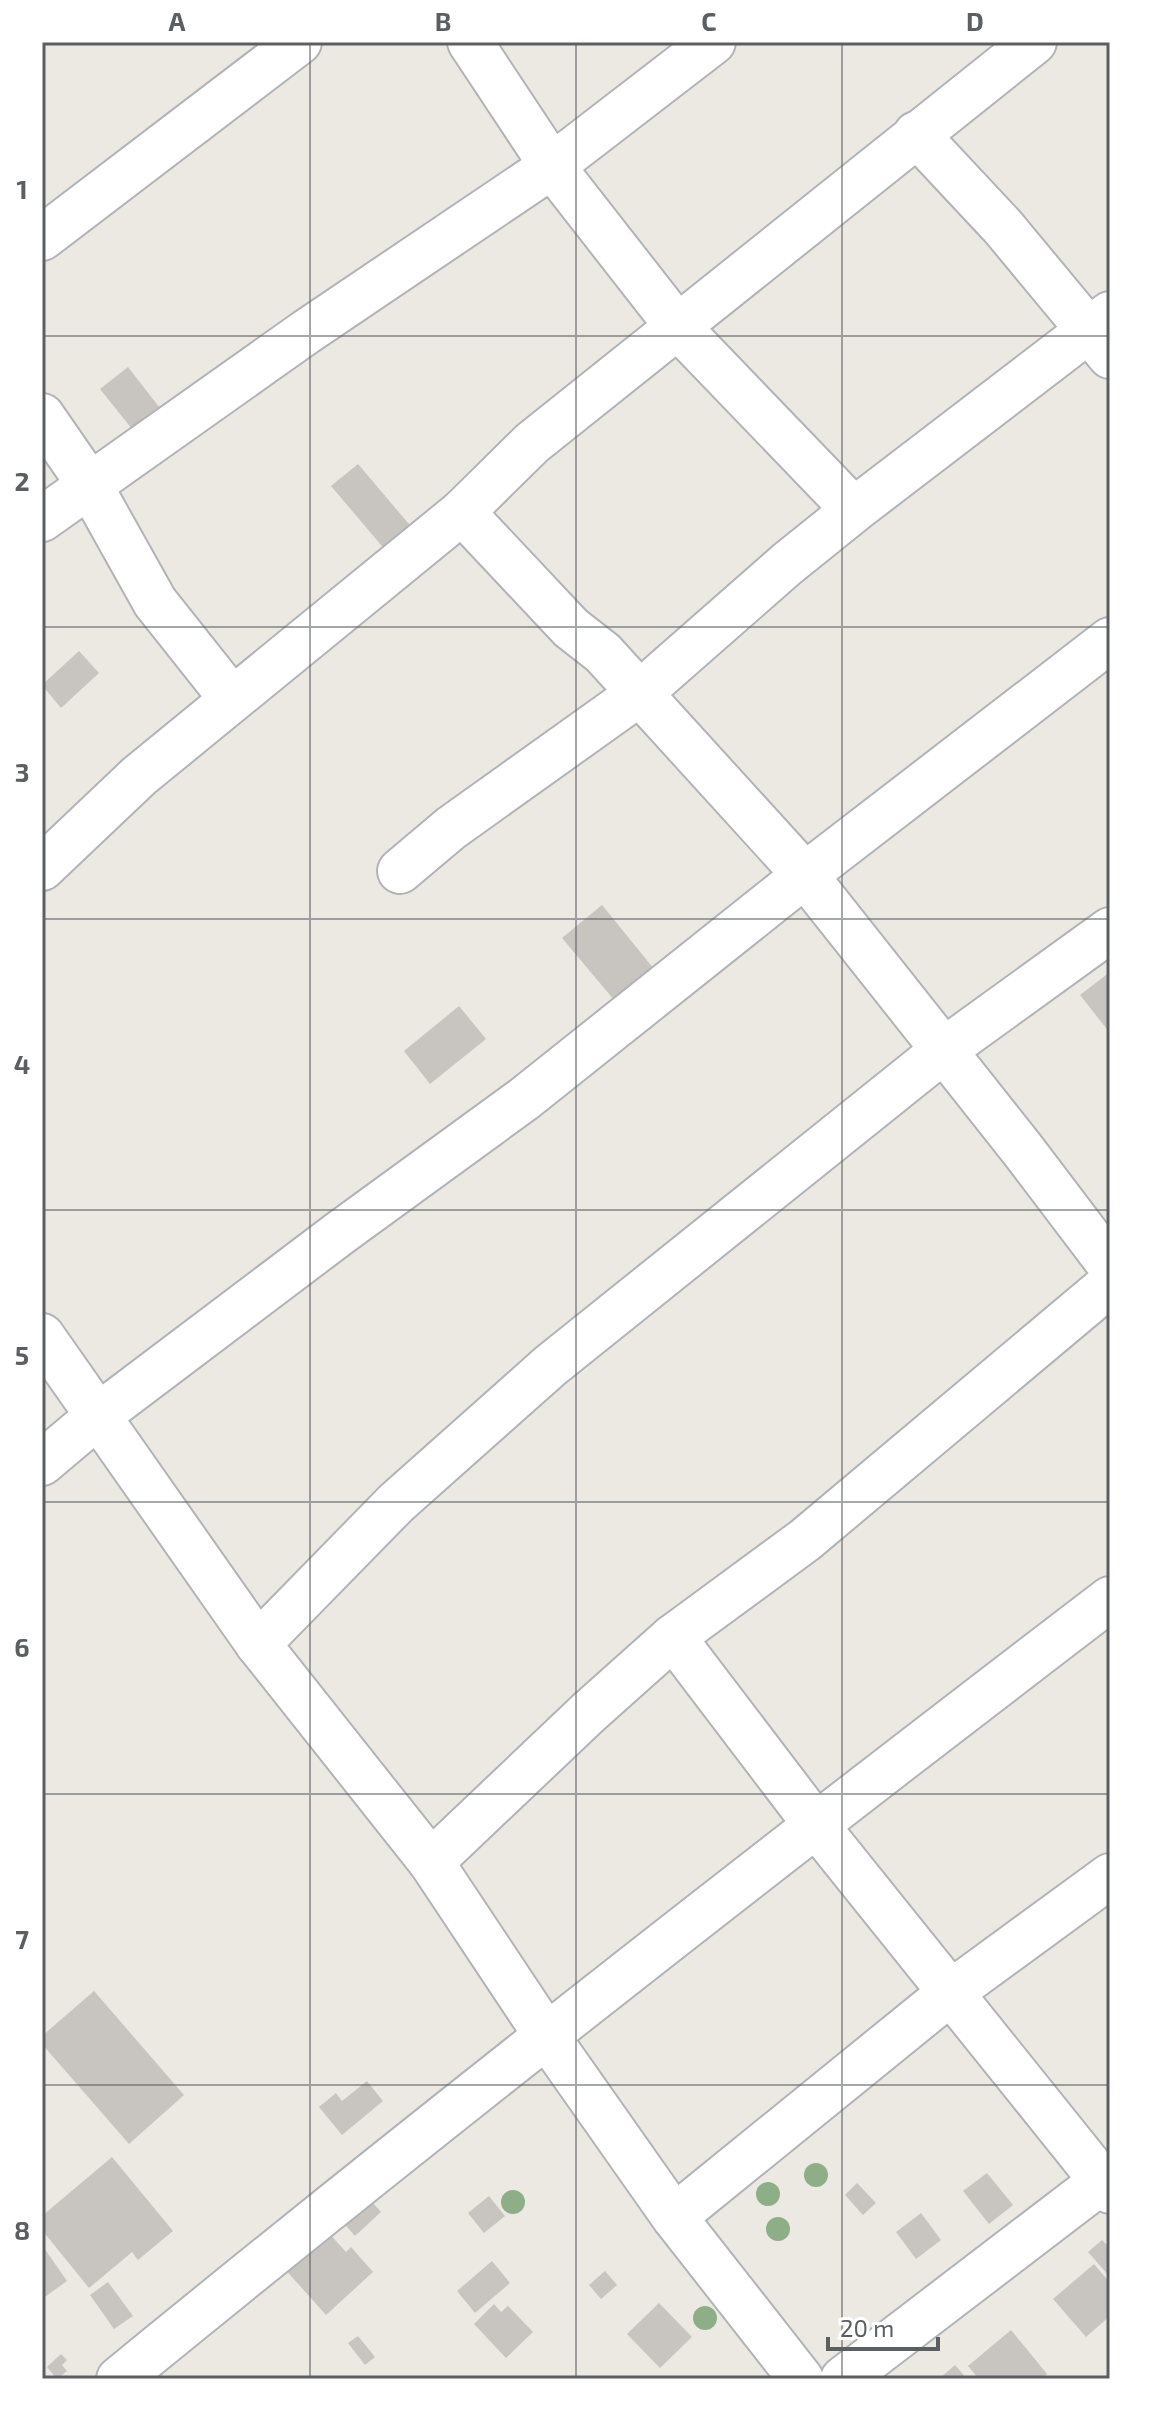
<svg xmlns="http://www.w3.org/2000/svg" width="1152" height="2421" font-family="'Exo 2',sans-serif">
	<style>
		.building { fill: #c8c4c0 }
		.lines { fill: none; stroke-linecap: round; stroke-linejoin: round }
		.minor-casing { stroke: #b0b4b7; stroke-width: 48 }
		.minor { stroke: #fff; stroke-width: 44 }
		.tree { fill: #8eae88 }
		.grid { fill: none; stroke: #5b5f62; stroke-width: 2; stroke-opacity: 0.55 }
		.neatline { fill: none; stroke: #5b5f62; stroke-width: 3 }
		.grid-label { font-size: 26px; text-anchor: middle; font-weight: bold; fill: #5b5f62 }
	</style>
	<rect width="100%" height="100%" fill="#ece9e3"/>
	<g class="building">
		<polygon points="128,367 163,412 136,434 100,389"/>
		<polygon points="358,464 414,530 387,552 331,486"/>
		<polygon points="79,651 99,673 61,708 42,685"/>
		<polygon points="602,905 654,969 615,1001 562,938"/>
		<polygon points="1110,972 1110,1033 1080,995"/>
		<polygon points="459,1006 486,1039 430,1084 404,1051"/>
		<polygon points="94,1991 184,2095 129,2144 42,2044 42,2036"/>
		<polygon points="367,2081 383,2101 342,2135 319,2107 336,2093 342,2101"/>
		<polygon points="112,2157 173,2231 138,2260 132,2252 89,2288 42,2230 42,2216"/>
		<polygon points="987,2173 1013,2205 989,2224 963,2191"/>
		<polygon points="857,2183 876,2203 863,2215 845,2195"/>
		<polygon points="360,2189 381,2212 355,2236 334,2212"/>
		<polygon points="489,2196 505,2216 484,2233 468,2213"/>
		<polygon points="921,2213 941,2240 916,2259 896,2232"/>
		<polygon points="326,2230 346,2252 351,2247 373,2272 326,2315 283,2267"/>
		<polygon points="1102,2240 1108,2246 1110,2244 1110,2277 1088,2252"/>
		<polygon points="42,2245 67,2281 42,2299"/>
		<polygon points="492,2261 510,2283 475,2313 457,2291"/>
		<polygon points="1094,2264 1110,2283 1110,2316 1086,2337 1053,2299"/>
		<polygon points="605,2271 617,2285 601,2299 589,2285"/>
		<polygon points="108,2282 133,2316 114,2329 90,2295"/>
		<polygon points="659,2303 692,2337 660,2368 627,2334"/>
		<polygon points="494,2304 501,2312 508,2306 533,2332 506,2358 474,2324"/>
		<polygon points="1011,2330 1047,2374 1042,2379 979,2379 968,2366"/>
		<polygon points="358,2336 375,2357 365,2365 348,2343"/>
		<polygon points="61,2354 67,2360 62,2365 67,2371 57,2379 47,2367"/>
		<polygon points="955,2365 967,2379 939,2379"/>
	</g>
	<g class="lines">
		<g class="minor-casing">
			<g id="minor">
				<polyline points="470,42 552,166 677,326 854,510"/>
				<polyline points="916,134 1003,227 1110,356"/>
				<polyline points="42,238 299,42"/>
				<polyline points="42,416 89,484 155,602 232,699"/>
				<polyline points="462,512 571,628 603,653 805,875 1022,1149 1110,1265"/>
				<polyline points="42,519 306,332 552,166 713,42"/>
				<polyline points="42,868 139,776 462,512 532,443 1034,42"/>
				<polyline points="400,871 451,828 640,693 787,564 854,510 1110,314"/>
				<polyline points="42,1336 258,1644 431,1862 546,2035 674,2217 801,2379"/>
				<polyline points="42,1463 99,1415 340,1233 524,1099 805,875 1110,640"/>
				<polyline points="673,1637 816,1825 1110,2191"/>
				<polyline points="258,1644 396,1503 550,1366 944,1050 1110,930"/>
				<polyline points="431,1862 589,1712 673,1637 805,1540 1110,1284"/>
				<polyline points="674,2217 950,1993 1110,1876"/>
				<path d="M119,2379c325,-266 657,-525 991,-780"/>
				<polyline points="843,2379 1110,2175"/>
			</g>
		</g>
		<use href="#minor" class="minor"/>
	</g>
	<g class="tree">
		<circle cx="816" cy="2175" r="12"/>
		<circle cx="768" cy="2194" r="12"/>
		<circle cx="513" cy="2202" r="12"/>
		<circle cx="778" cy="2229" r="12"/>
		<circle cx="705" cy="2318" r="12"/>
	</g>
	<path class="grid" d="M310,42v2337M576,42v2337M842,42v2337M42,336h1068M42,627h1068M42,919h1068M42,1210h1068M42,1502h1068M42,1794h1068M42,2085h1068"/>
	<rect width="1152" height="2421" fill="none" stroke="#ffffff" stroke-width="88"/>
	<path d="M828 2337v12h110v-12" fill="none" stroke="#5b5f62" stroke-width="4"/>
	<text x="840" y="2337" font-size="24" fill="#5b5f62" stroke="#ffffff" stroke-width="6" paint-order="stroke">20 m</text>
	<rect x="44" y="44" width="1064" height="2333" class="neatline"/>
	<g class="grid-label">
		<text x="177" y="31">A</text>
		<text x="443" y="31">B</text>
		<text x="709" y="31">C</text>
		<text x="975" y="31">D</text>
		<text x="22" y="199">1</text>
		<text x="22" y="491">2</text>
		<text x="22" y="782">3</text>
		<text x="22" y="1074">4</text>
		<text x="22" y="1365">5</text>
		<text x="22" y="1657">6</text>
		<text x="22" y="1949">7</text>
		<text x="22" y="2240">8</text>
	</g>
</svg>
